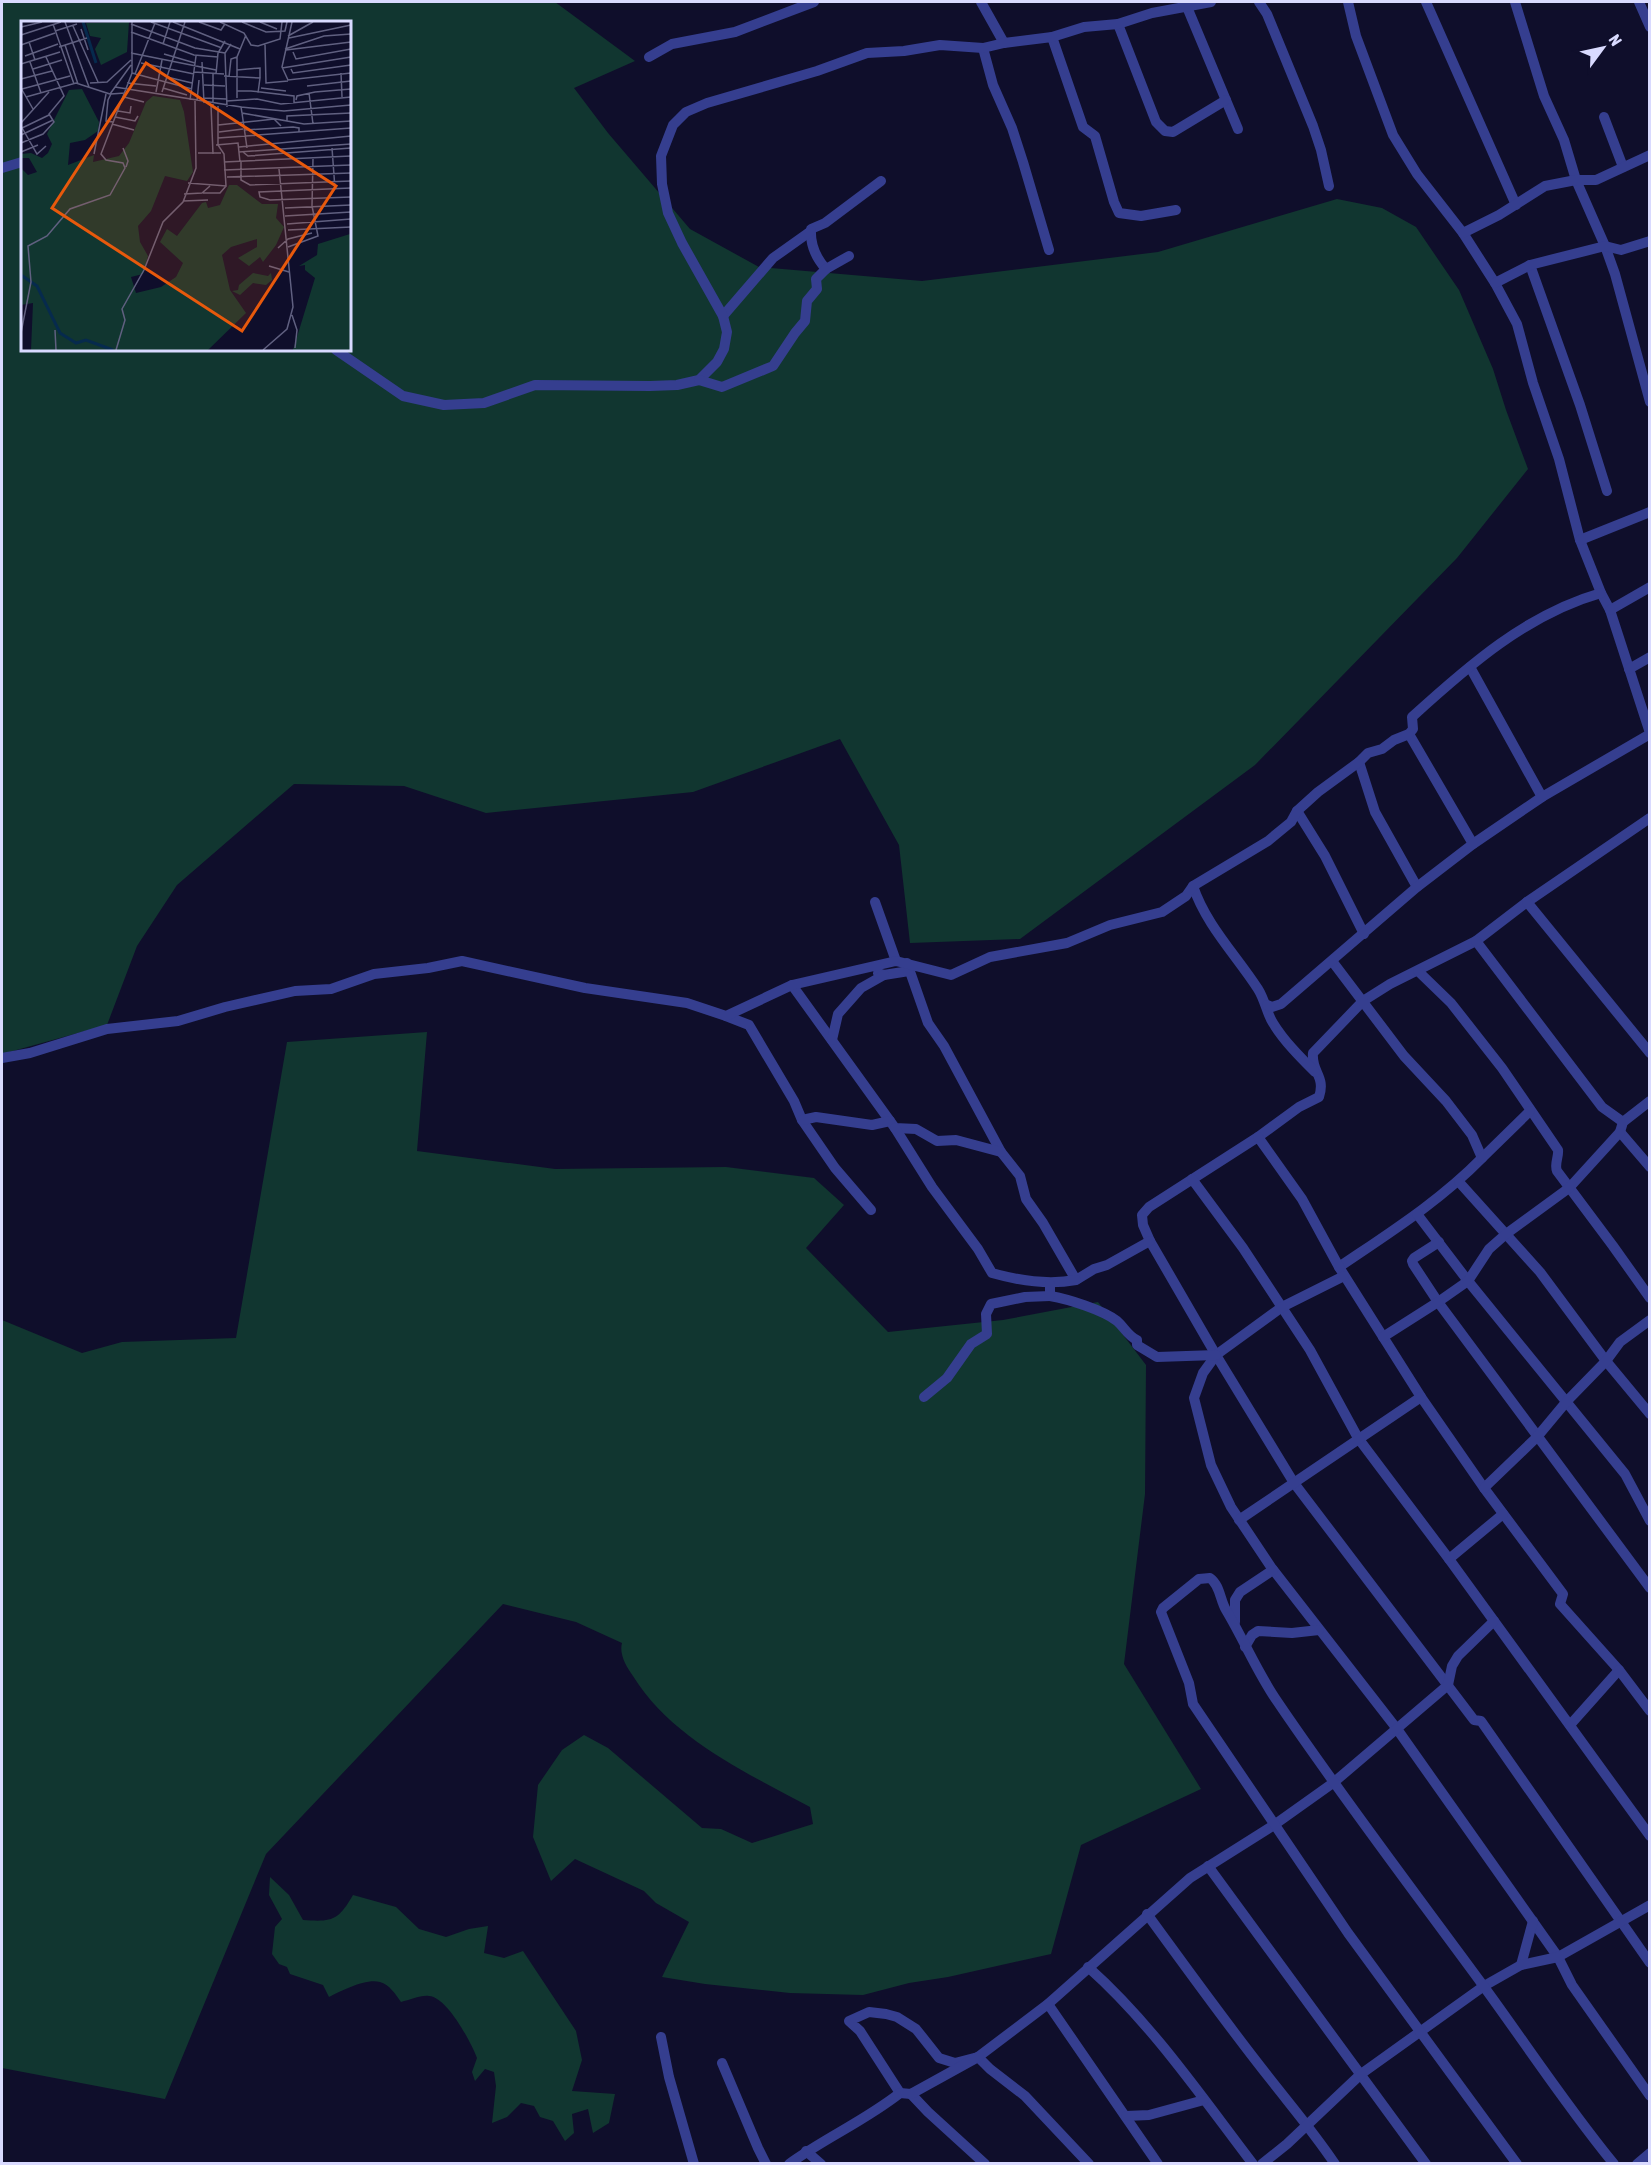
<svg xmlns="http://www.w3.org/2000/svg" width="1651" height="2165" font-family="'Asap Condensed',sans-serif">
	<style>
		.green { fill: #113630; fill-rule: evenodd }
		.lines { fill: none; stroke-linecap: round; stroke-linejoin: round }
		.street { stroke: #353e8f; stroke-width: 10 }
		.inset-river { fill: none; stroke: #062a4d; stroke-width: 3 }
		.inset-road { fill: none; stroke: #606080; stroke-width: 1.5 }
		.view { fill: #e8590c; fill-opacity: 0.15; stroke: #e8590c; stroke-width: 3 }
		.inset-edge { fill: none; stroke: #d9daff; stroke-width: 3 }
	</style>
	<rect width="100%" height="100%" fill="#0f0e2b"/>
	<g class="green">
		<path d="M2,2h553l80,59 -61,27 34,45 82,96 69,38 163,14 236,-29 179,-53 45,9 34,19 43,63 34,79 13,41 22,59 -71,89 -202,207 -235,174 -110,4 -11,-98 -59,-106 -147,53 -207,21 -82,-27 -110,-2 -117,101 -40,61 -30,79 -105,29zM22,22h328v328h-328z"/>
		<path d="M427,1032l-10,119 138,18 171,-2 88,11 30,27 -38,43 82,84 115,-12 95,-18 48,63 -1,129 -21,170 77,125 -120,56 -30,109 -103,23 -39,6 -46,12 -73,-2 -85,-9 -43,-7 27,-55 -33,-19 -12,-12 -69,-32 -24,22 -18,-44 5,-52 24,-35 22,-15 24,13 94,80 19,1 31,14 61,-19 -3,-17c-63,-34 -138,-68 -177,-131 -7,-10 -14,-22 -11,-33l-46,-21 -73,-18 -237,250 -101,245 -163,-31v-748l80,33 40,-11 114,-4 51,-296z"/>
		<path d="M270,1877l19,18 14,25c29,2 35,1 50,-25l43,12 23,22 27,8 23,-8 19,-3 -4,27 20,5 19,-7 53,80 6,29 -10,31 43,3 -6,29 -16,10 -5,-24 -16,5 2,19 -9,8 -12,-20 -13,-4 -6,-11 -13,-3 -14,14 -15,6 4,-37 -2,-14 -9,-3 -10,12 -3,-9 5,-14c-6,-16 -30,-61 -48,-62 -9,-1 -19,4 -28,6 -5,-7 -12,-18 -21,-20 -14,-4 -39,9 -51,15l-6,-12 -33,-11 -3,-7 -8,-3 -7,-10 3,-27 7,-8 -13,-24z"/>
	</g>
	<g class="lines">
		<g class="street">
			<polyline points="981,2 1004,43"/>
			<polyline points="1259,2 1267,14 1313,126 1321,150 1329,186"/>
			<polyline points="1348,2 1356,36 1393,135 1417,174 1463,233 1495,283 1517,324 1533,383 1559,459 1580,540 1601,593 1610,610 1650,733"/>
			<polyline points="1426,2 1516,205"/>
			<polyline points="1515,2 1544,96 1564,140 1576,180 1605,246 1615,274 1650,402"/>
			<polyline points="1639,2 1650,27"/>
			<polyline points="1187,7 1238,129"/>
			<polyline points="1118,24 1156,122 1165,131 1173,132 1226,100"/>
			<polyline points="1052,37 1083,127 1095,136 1114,202 1119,213 1141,216 1176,210"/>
			<polyline points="983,48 993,85 1012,128 1023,162 1049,250"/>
			<polyline points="649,57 672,44 735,32 814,2"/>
			<polyline points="1604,117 1623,167"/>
			<polyline points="2,168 22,162"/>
			<polyline points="1463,233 1499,215 1545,186 1576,180 1596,180 1650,155"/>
			<polyline points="1530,265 1580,405 1607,491"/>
			<path d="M826,269c-10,-11 -16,-24 -15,-40l14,-6 56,-42"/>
			<polyline points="1495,283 1530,265 1605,246 1621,250 1650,241"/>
			<polyline points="723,316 773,258 811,231"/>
			<polyline points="336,350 403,396 444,405 484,403 535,385 650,386 677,385 699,380 717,362 724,349 727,332 723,316 682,243 668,213 662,184 661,156 673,125 686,112 707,103 817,71 867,53 904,51 940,45 983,48 1004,43 1052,37 1084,27 1118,24 1152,13 1211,2"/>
			<polyline points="699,380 722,387 773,366 795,333 805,321 807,301 817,289 816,279 826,269 849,256"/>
			<polyline points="1580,540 1650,512"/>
			<polyline points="1610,610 1650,587"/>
			<polyline points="1470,667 1542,797"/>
			<polyline points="1629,669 1650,657"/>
			<polyline points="1409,734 1473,844"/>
			<polyline points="1359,762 1375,812 1417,887"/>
			<polyline points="1297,811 1325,856 1364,934"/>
			<path d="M1650,818l-123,84 -51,39 -86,43 -27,17 -50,52c-2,19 13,23 6,44l-20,10 -41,30 -109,70 -7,8 1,10 7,16 66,114 78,128 180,237 7,1 169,242"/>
			<path d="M1193,886c13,39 43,69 65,103 7,11 9,25 15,34 11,18 27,34 42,49"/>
			<polyline points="875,902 896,961"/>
			<polyline points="1527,902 1650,1053"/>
			<polyline points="1476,941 1602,1107 1623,1122"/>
			<path d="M1332,961l72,95 42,45 26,34 10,23c-42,43 -93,75 -143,109"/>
			<polyline points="907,963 928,1023 944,1046 1001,1152 1020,1176 1026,1199 1043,1223 1076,1280 1094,1269 1107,1265 1150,1241"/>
			<path d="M1418,971l33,32 51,65 56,82c1,7 -4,14 -1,21l56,75 37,52"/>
			<polyline points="878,973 884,975 909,971"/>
			<polyline points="792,985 895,1128 916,1129 937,1141 956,1140 1001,1152"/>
			<polyline points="1267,1005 1272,1007 1281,1004 1417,887 1473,844 1542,797 1650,734"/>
			<polyline points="726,1016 749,1025 794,1101 802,1120 835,1168 871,1210"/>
			<polyline points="832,1040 838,1014 861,988 884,975"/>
			<path d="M2,1058l28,-5 77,-24 71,-8 47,-14 70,-16 36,-2 43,-15 54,-6 34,-7 123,27 102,15 39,13 66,-31 104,-24 55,14 39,-18 77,-14 43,-18 52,-13 24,-16 7,-10 75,-45 23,-19 6,-11 21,-19 41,-30 9,-9 14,-4 12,-9 15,-6 4,-5 -1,-12c56,-51 115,-103 189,-124"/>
			<polyline points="802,1120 816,1117 872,1125 890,1121"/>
			<path d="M895,1128l37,59 46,62 14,24c28,8 56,12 84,7"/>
			<polyline points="1620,1132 1650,1167"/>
			<polyline points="1258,1137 1302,1199 1339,1267 1421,1397 1484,1488 1563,1594 1560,1604 1619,1670 1650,1711"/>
			<polyline points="1482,1158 1530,1111"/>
			<polyline points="1192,1179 1243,1248 1310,1350 1358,1438 1449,1559 1650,1836"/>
			<polyline points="1459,1182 1540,1272 1606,1361 1650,1414"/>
			<polyline points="1417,1214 1468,1281 1625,1474 1650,1521"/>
			<polyline points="1439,1242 1414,1258 1412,1261 1413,1264 1438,1302 1650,1588"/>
			<polyline points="1344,1276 1282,1307 1216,1355 1203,1373 1194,1398 1211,1465 1231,1507 1271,1567 1397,1729 1558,1957 1572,1985 1650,2096"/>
			<path d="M1050,1296c18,3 53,14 67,25 7,6 11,15 20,19v5l20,12 59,-2"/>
			<polyline points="1383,1337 1438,1302 1468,1281 1489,1249 1506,1234 1569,1188 1620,1132 1623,1122 1650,1101"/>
			<polyline points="924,1397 947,1378 971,1344 987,1334 986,1314 991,1304 1025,1297 1050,1296 1050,1284"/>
			<polyline points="1484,1488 1537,1437 1567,1401 1606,1361 1620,1342 1650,1320"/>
			<polyline points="1239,1520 1421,1397"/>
			<polyline points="1449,1559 1503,1514"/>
			<polyline points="1235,1622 1235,1600 1240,1592 1273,1570"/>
			<polyline points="1245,1647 1252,1635 1258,1631 1292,1633 1319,1630"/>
			<polyline points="1570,1725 1619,1670"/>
			<polyline points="1208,1866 1426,2164"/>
			<path d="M1147,1914c41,56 81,112 124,166 22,28 44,54 64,84"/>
			<polyline points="1521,1965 1533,1921"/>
			<path d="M1088,1967c64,57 113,129 165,197"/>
			<polyline points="1048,2004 1158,2164"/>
			<polyline points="661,2037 669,2077 694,2164"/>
			<polyline points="722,2063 758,2148 766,2164"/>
			<polyline points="900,2093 860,2031 849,2021 869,2012 886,2014 897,2017 916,2029 939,2058 955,2063 978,2057 990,2069 1025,2096 1089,2164"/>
			<polyline points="911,2094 928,2112 985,2164"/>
			<polyline points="1126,2116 1149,2115 1204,2100"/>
			<polyline points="806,2151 821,2164"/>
			<path d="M789,2164c36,-26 77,-44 111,-71l11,1 67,-37 70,-53 142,-126 84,-53 59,-42 115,-98 4,-19 6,-10 36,-35"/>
			<polyline points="1262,2164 1287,2144 1361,2074 1484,1986 1521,1965 1558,1957 1650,1905"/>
			<path d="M1517,2164l-169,-231 -155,-229 -4,-21 -28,-71 2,-4 36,-29 11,-1c10,7 10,22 16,32 18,30 31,62 51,91 65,96 136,189 205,283 44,60 85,123 132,180"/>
			<polyline points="1637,2164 1650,2153"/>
		</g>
	</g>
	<g transform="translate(21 21)">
		<rect width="330" height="330" fill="#0f0e2b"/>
		<path d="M108,1l-2,30 -26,13 -6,-16 6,-11 -11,-2 -4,-13zM61,68l17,33 -1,9 -13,9 -15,3 -2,22 26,-10 -1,7 26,-6 10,-13 17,-41 7,-6 27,4 4,12 9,60 -6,9 -22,-5 -14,35 -13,15 2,16 8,14 -5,18 -12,3 5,16 25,-6 15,-10 7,-14 -23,-21 7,-13 10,7 25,-33 4,-1 2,6 12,-3 9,-20h8l25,19h16l-2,14 8,9 -8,18 -13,17 -3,-5 -11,9 -11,-8 19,-11v-8l-26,8 -9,8 8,35 16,23 -38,37h-177l2,-47 -12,2v-137l7,7 9,-3 -8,-14h-8v-4l10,-1 11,5 6,-5 4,-9 -5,-10 22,-44zM329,213l1,116h-58l22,-72 -10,-8v-5l-6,1 18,-11 1,-11zM232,252l15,3 3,-3 1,7 -6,5 -13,-2 -13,12 -8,-4 6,-1 1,-5z" fill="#113630"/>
		<path class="inset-river" d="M62,1l13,41M0,254l16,11 23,47 16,10 10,-3 27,10"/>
		<path class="inset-road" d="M44,1l24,65M130,1l71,26M152,1l67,27M178,1l22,8 4,-6M199,1l24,11 7,12 7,1 22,-7 2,-17M221,1l24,10 19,-1 2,-9M239,1l17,7M271,1l-10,45 6,13 63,-7M32,3l21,60M110,3l64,24 30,5M52,5l25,56M0,6l21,-5M60,8l7,21M34,10l22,-7M110,11l63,23 24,2M0,14l40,-13M267,15l25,-14M268,17l62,-13M8,21l6,18M142,23l7,-22M244,23l1,39 22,-2M0,24l34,-12M44,24l13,39M38,26l28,-9M264,28l39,-13 27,-2M265,29l65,-8M272,31l3,7 55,-10M110,32l85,17M143,33l31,9M4,35l33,-12M9,41l11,31M181,41l2,41M120,42l53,11M0,43l39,-12M261,47l69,-11M12,48l29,-9M270,48l2,4 58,-8M216,49l23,-2v10M173,51l30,2M111,52l60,16M192,52v32M320,52l1,24M114,53l20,-51M195,53l2,-21 7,-12M203,55l36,2 -2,15M146,56l25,6M208,56l2,-18 6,-2M0,58l31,-8M69,62l17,-1 24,-22M106,62l29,3M183,64l21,1M286,65l44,-5M94,66l126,20 1,6 62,11 47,-3M0,67l12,21M142,67l24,7M240,67l25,3M1,68l48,-13M216,70v-34l9,-22M135,71l6,-32M141,71l23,-70M288,72l4,31M5,76l50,-14 34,11 21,-29M103,76l20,5M183,77l22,1M216,77v-7h14l43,5v7M169,79l6,-44M275,79l1,-4 18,-4 36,-3M176,80l2,-21M206,80l30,-2 24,5 70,-7M190,84l2,49M206,86l-2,-54 6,-9M220,86l43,4 67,-6M97,90l12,2 1,-7M221,92l5,35M94,96l20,4 3,-5M266,100v-5l64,-3M92,101l-7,-1 2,-21 3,-6 14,-1M0,102l28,-31M91,103l22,6M197,104l56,-6 7,7M0,105l16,28 9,-8M1,107l27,-13M223,109l49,-3 6,1v5M198,111l24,-3M0,114l32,-15M197,117l133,-10M0,122l22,-9 11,-12 -5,-8 15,-18 -18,-39M195,124l22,-2 2,19M218,126l112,-11M102,127l5,13 -2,6M311,127l3,41M0,131l17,-7M218,131l112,-8M222,131l5,4 103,-8M177,132h23M73,133l12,-60M203,141l127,-6M220,141v18l9,5 101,-4M203,149l127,-5M206,156l124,-4M167,162l38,3 -2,-32 -6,-9v-39M330,167l-92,4 1,5 10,3 81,-3M182,172h17l6,-7M163,173l18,-1 8,-7M162,180l25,-1M264,187l66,-3M264,195l66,-4M266,203l64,-5M267,209l63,-3M267,226l30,-11 -6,-30 1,-47M257,227l10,-9 24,-6M248,245l20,6M271,294l5,15 -2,18M34,309l1,20M0,312l10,-51 -3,-36 19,-10 23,-27 40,-14 15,-27 -2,-5 -17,-3 -5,-6 31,-81v-51M95,329l9,-30 -3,-11 22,-39 19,-48 20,-20 13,-34 -1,-67M242,329l24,-21 6,-22 -14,-138"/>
		<path class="view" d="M125,42l190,123 -94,145 -190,-123z"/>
		<rect width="330" height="330" class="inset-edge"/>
	</g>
	<rect width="1651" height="2165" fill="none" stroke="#d9daff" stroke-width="6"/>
	<g transform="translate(1603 48) rotate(57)" stroke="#0f0e2b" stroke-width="4.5" paint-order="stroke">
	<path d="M0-4.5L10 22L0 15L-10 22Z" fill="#d9daff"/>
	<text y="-9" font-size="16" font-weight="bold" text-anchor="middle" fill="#d9daff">N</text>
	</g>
</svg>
